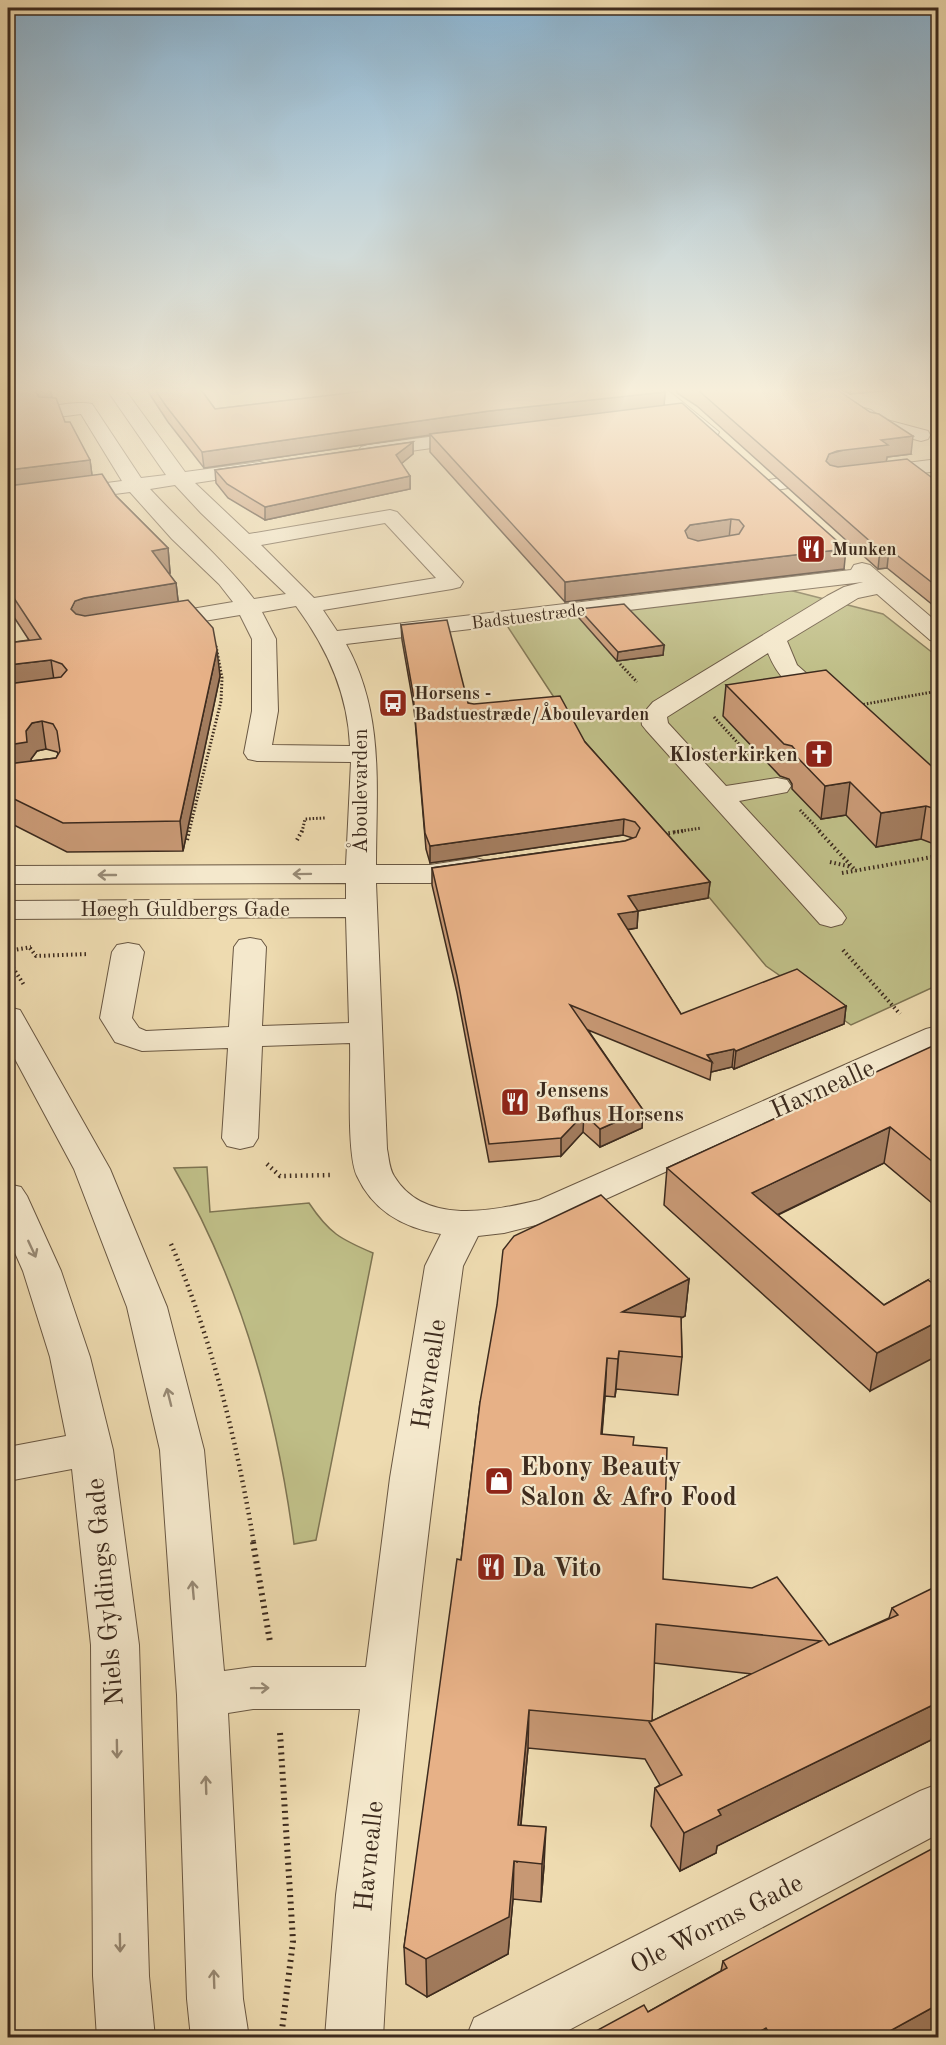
<svg xmlns="http://www.w3.org/2000/svg" width="946" height="2045" font-family="'Old Standard TT',serif">
	<style>
		.green { fill: #bfbe87; stroke: #7e7452; stroke-width: 1.5 }
		.lines { fill: none; stroke-linecap: round; stroke-linejoin: round }
		.minor-casing { stroke: #695742; stroke-width: 2 }
		.path-far3 { stroke: #3d2b1e; stroke-width: 3; stroke-dasharray: 1.5 2; stroke-linecap: butt }
		.path-far2 { stroke: #3d2b1e; stroke-width: 4; stroke-dasharray: 1.5 3; stroke-linecap: butt }
		.path-far1 { stroke: #3d2b1e; stroke-width: 4.5; stroke-dasharray: 1.5 4; stroke-linecap: butt }
		.path { stroke: #3d2b1e; stroke-width: 6; stroke-dasharray: 2 4.5; stroke-linecap: butt }
		.minor { fill: #f4e8cc; fill-rule: evenodd }
		.wall { fill: #c79874; stroke: #3d2b1e; stroke-width: 1.5; fill-rule: evenodd }
		.shaded-wall { fill: #a27c5e; stroke: #3d2b1e; stroke-width: 1.5 }
		.building { fill: #e7b187; stroke: #3d2b1e; stroke-width: 1.5; fill-rule: evenodd }
		.oneway { stroke: #988a75 }
		.labels { text-anchor: middle; stroke-width: 4.5; stroke-linejoin: round; paint-order: stroke }
		.far-poi-label { font-size: 18px; font-weight: bold; fill: #3d2b1e; stroke: #f4e8cc; text-anchor: start }
		.far-street-label { font-size: 18px; fill: #3d2b1e; stroke: #f4e8cc }
		.poi-label { font-size: 21px; font-weight: bold; fill: #3d2b1e; stroke: #f4e8cc; text-anchor: end }
		.street-label { font-size: 21px; fill: #3d2b1e; stroke: #f4e8cc }
		.near-street-label { font-size: 26px; fill: #3d2b1e; stroke: #f4e8cc }
		.near-poi-label { font-size: 26px; font-weight: bold; fill: #3d2b1e; stroke: #f4e8cc; text-anchor: start }
	</style>
	<rect width="100%" height="100%" fill="#eedbb0"/>
	<filter id="stains"><feTurbulence type="fractalNoise" baseFrequency=".00333" numOctaves="4"/><feColorMatrix values="0 0 0 0 .2 0 0 0 0 .09 0 0 0 0 .02 0 0 0 .5 -.17"/></filter>
	<radialGradient id="worn" r=".72"><stop offset=".6" stop-color="#630" stop-opacity="0"/><stop offset="1" stop-color="#630" stop-opacity=".3"/></radialGradient>
	<g class="green">
		<polygon points="785,589 883,614 938,657 938,985 851,1025 766,966 593,757 506,624"/>
		<path d="M207,1167l3,45 99,-9c20,30 31,36 64,50l-57,287 -22,4c-17,-131 -53,-261 -120,-376z"/>
	</g>
	<g class="lines">
		<g class="minor-casing">
			<g id="minor">
				<path d="M105,387h18l62,85 75,-10 7,2 3,4 -3,4 -72,11 54,51 141,-24 7,2 66,70 -3,5 -8,2 -129,21 14,21 514,-61 3,-5 8,-2 8,2 68,58v19l-8,-2 -53,-46 -19,4 -71,43 10,24 26,23 -4,5c-25,6 -43,-20 -51,-40l-101,64 1,6 58,63 51,-8 10,2 4,6 -4,6 -48,9 103,111 4,6 -4,6 -11,3 -11,-3 -174,-194 -4,-5 -1,-9 12,-14 174,-106 17,-9 19,-5 -517,62c39,70 30,145 30,221h54l46,-7 10,3 5,6 -5,6 -56,10h-54l11,266c2,9 2,19 7,27 30,50 99,35 145,24l387,-171 12,-3v22l-374,170 -60,15 -26,3 -15,30c-35,256 -67,513 -80,772h-58l11,-143 24,-186h-107l-25,4 15,286 6,39h-58l-4,-39 -10,-304 -17,-245 -33,-143 -53,-138 -66,-123v-39l12,3 4,7 86,152 57,138 37,143 20,221 29,-4h113l24,-189 35,-212 16,-32c-37,-6 -68,-23 -84,-58 -11,-23 -6,-103 -7,-133l-88,3 -4,92 -5,8 -13,3 -13,-3 -5,-8 6,-90 -86,3 -27,-9 -15,-24 12,-66 5,-7 11,-2 11,2 5,7 -12,66 7,10 7,3 83,-4 5,-80 5,-7 11,-2 11,2 5,7 -4,79 87,-3 -3,-106 -338,2v-18l338,-2v-16l-338,1v-18l338,-1 5,-103 -94,-1 -9,-2 -4,-6 8,-42v-72l-12,-24 -84,14 -8,-2 -4,-5 4,-5 8,-2 77,-13 -14,-18 -47,-45 -42,-47 -122,16v-12l114,-15 -41,-67 -31,4 -7,-2 -2,-4 2,-4c15,-3 35,-7 49,-4l49,74 25,-3zM175,485l26,28 85,81 -32,5c-31,-40 -70,-73 -104,-110zM385,523l51,55 -122,20 -53,-53zM296,606c31,42 52,87 54,140l-78,-1 6,-34 -2,-72 -14,-27z"/>
				<polygon points="644,387 664,387 719,432 717,436 703,436"/>
				<polygon points="864,408 871,410 883,419 928,431 930,435 928,439 921,441 869,427 855,414 857,410"/>
				<polygon points="474,431 481,433 484,437 481,441 368,457 361,455 358,451 361,447 368,445"/>
				<polygon points="938,459 938,471 875,479 868,477 865,473 868,469 875,467"/>
				<polygon points="793,476 800,478 803,482 800,486 770,491 763,489 760,485 763,481"/>
				<polygon points="8,1184 21,1187 27,1196 61,1271 90,1357 113,1450 139,1645 149,1976 155,2038 97,2038 93,1976 91,1645 72,1469 8,1481 8,1447 66,1436 50,1357 23,1271 8,1237"/>
				<polygon points="938,1784 938,1834 554,2038 466,2038 474,2018 920,1791"/>
			</g>
		</g>
		<g class="path-far3">
			<polyline points="620,664 637,682"/>
			<polyline points="860,705 938,691"/>
			<polyline points="714,717 750,756"/>
			<polyline points="800,810 821,832"/>
			<polyline points="189,832 221,701 222,678 216,646"/>
			<polyline points="302,832 305,819 325,818"/>
			<polyline points="674,832 701,828"/>
		</g>
		<g class="path-far2">
			<polyline points="819,831 856,871"/>
			<polyline points="664,834 683,831"/>
			<polyline points="187,840 189,831"/>
			<polyline points="297,840 302,831"/>
			<polyline points="830,862 852,867"/>
			<polyline points="842,873 938,856"/>
			<polyline points="30,948 36,956 88,954"/>
			<polyline points="843,950 900,1014"/>
			<polyline points="8,951 31,947"/>
			<polyline points="8,960 24,985"/>
		</g>
		<g class="path-far1">
			<polyline points="267,1164 280,1176 332,1175"/>
			<path d="M171,1244c41,95 66,198 83,300"/>
		</g>
		<g class="path">
			<polyline points="253,1542 270,1642"/>
			<polyline points="280,1733 293,1941 281,2038"/>
		</g>
		<use href="#minor" class="minor"/>
	</g>
	<g class="wall">
		<path d="M8,387h42l2,10 13,25 25,38 2,16 24,20 52,52 2,25h-2l8,10 2,18 42,75 -37,175 -116,1 -59,-30v-179l21,-3 -21,-32zM46,749l11,3 1,2 -2,4 -25,3v-2l6,-8z"/>
		<polygon points="145,387 199,387 215,409 351,393 343,387 659,387 665,392 664,405 844,569 565,602 430,452 430,435 204,468 168,422"/>
		<polygon points="677,387 926,387 850,394 841,389 837,389 911,454 887,457 886,462 939,483 939,610 887,568 878,569 697,406 677,393"/>
		<polygon points="413,442 413,454 401,464 410,476 410,489 265,520 228,498 216,483 215,470"/>
		<polygon points="579,609 664,645 663,655 617,661 579,618"/>
		<polygon points="401,625 468,703 585,742 710,882 708,898 638,911 637,928 627,930 681,1014 846,1006 844,1024 734,1069 732,1067 711,1072 710,1080 588,1030 643,1110 642,1128 600,1147 583,1132 561,1156 489,1162 457,993 432,885 432,868 625,841 633,838 623,835 430,863 426,849 414,708 402,640"/>
		<polygon points="726,685 939,773 939,846 921,839 876,847 846,815 821,819 792,789 792,784 789,779 780,776 723,716"/>
		<polygon points="939,1044 939,1209 884,1163 778,1215 884,1305 928,1280 870,1391 664,1205 667,1168"/>
		<path d="M689,1279l-4,37 -4,2 1,39 -4,38 -62,-6 -1,8 -10,-1 -3,39 31,10 30,134 166,66 60,-27 3,-10 47,-17v149l-6,2 -2,-2 -214,106 -1,7 -36,18 -29,-45 4,-38 5,-3 -15,-26 -117,-11 -7,77 23,41 -3,36 -28,-3 -5,55 -81,43 -21,-13 -2,-37 57,-387 19,-158zM654,1663l98,11 -100,47z"/>
		<polygon points="723,1961 931,2037 585,2037 648,2012 721,1971"/>
	</g>
	<g class="shaded-wall">
		<polygon points="39,387 50,387 53,404 39,413 36,392"/>
		<polygon points="851,387 926,387 850,394"/>
		<polygon points="665,392 664,407 430,434 430,435 204,468 202,452 489,411"/>
		<polygon points="913,436 911,454 887,457 886,463 824,478 826,461 829,454 881,440"/>
		<polygon points="413,442 413,454 396,468 396,455"/>
		<polygon points="90,460 93,483 8,497 8,470"/>
		<polygon points="410,476 410,489 265,520 265,507"/>
		<polygon points="731,519 729,539 684,551 685,531 690,525"/>
		<polygon points="168,548 170,573 154,575 152,551"/>
		<polygon points="846,549 844,569 565,602 565,582"/>
		<polygon points="889,549 887,568 878,569 880,550"/>
		<polygon points="176,583 179,609 78,627 71,609 75,601 84,598"/>
		<polygon points="664,645 663,655 617,661 618,652"/>
		<polygon points="217,650 220,676 183,851 180,821"/>
		<polygon points="51,660 55,687 8,695 8,665"/>
		<polygon points="42,721 46,749 37,751 31,759 32,770 8,773 8,745 26,731 32,723"/>
		<polygon points="850,782 846,815 821,819 825,786"/>
		<polygon points="926,806 921,839 876,847 881,813"/>
		<polygon points="624,819 623,835 430,863 430,846"/>
		<polygon points="710,882 708,898 632,912 638,911 637,928 617,931 618,914 628,896"/>
		<polygon points="846,1006 844,1024 734,1069 736,1051"/>
		<polygon points="734,1049 732,1067 711,1072 712,1062 707,1055"/>
		<polygon points="643,1110 642,1128 600,1147 600,1129"/>
		<polygon points="584,1114 583,1132 561,1156 561,1138"/>
		<polygon points="890,1127 884,1163 748,1229 752,1193"/>
		<polygon points="689,1279 685,1316 619,1350 622,1312"/>
		<polygon points="939,1321 939,1355 870,1391 877,1353"/>
		<polygon points="619,1351 616,1389 615,1397 618,1359"/>
		<polygon points="607,1358 605,1396 598,1473 601,1434"/>
		<polygon points="939,1702 939,1709 931,1740 717,1846 716,1853 680,1871 684,1833 718,1810"/>
		<polygon points="529,1710 528,1748 517,1863 518,1825"/>
		<polygon points="939,1719 939,1740 933,1742"/>
		<polygon points="546,1827 544,1866 541,1902 542,1864"/>
		<polygon points="514,1861 513,1899 508,1954 427,1997 426,1959"/>
		<polygon points="939,2004 939,2033 931,2037 879,2037"/>
		<polygon points="766,2028 764,2037 750,2037"/>
	</g>
	<g class="building">
		<polygon points="8,387 39,387 36,392 39,397 56,398 65,422 70,422 90,460 8,470"/>
		<polygon points="153,387 199,387 215,409 366,391 361,387 659,387 665,392 489,411 202,452 166,406"/>
		<polygon points="693,387 833,387 870,412 879,414 913,436 881,440 888,445 837,451 829,454 826,461 830,465 838,467 907,459 939,483 939,588 889,549 880,550 698,390"/>
		<path d="M682,403l164,146 -281,33 -135,-148zM731,519l8,1 5,6 -5,8 -41,7 -10,-3 -3,-7 5,-6z"/>
		<polygon points="413,442 396,455 410,476 265,507 227,484 215,470"/>
		<polygon points="102,474 116,496 168,548 152,551 176,583 84,598 75,601 71,609 76,614 85,616 188,600 213,628 217,650 180,821 63,823 8,796 8,764 56,758 60,751 57,731 53,724 42,721 32,723 26,731 27,742 8,745 8,684 61,677 67,670 62,664 51,660 8,665 8,643 41,639 8,589 8,486"/>
		<polygon points="624,604 664,645 618,652 579,609"/>
		<polygon points="447,620 468,703 474,704 560,696 585,742 710,882 628,896 638,911 618,914 681,1014 797,969 846,1006 736,1051 734,1049 707,1055 712,1062 570,1005 643,1110 600,1129 584,1114 561,1138 489,1144 457,976 432,868 625,841 636,837 640,828 635,822 624,819 430,846 425,833 413,693 401,625"/>
		<polygon points="826,670 939,773 939,810 926,806 881,813 850,782 825,786 796,756 797,752 792,746 784,744 726,685"/>
		<polygon points="937,1044 939,1044 939,1167 890,1127 752,1193 884,1305 928,1280 939,1288 939,1321 877,1353 667,1168"/>
		<path d="M601,1195l88,84 -67,33 59,5 1,40 -63,-6 -1,8 -11,-1 -6,76 33,3 -1,8 34,3 -4,131 89,9 25,-11 52,68 69,-30 -6,-7 43,-21 4,4v111l-221,108 3,5 -37,18 -29,-45 27,-13 -33,-53 2,-1 -122,-11 -11,115 28,2 -4,37 -28,-3 -5,56 -83,42 -22,-12 53,-388 4,1 19,-158 17,-97 6,-55 11,-14zM656,1624l165,17 -169,80z"/>
		<polygon points="939,1845 939,2004 879,2037 772,2037 766,2028 750,2037 585,2037 644,2005 648,2012 727,1968 723,1961"/>
	</g>
	<defs><path id="oneway-shaft" d="M-6 0H5M1.5-3L5.5 0L1.5 3" fill="none" stroke-width="1.6" stroke-linecap="round" stroke-linejoin="round" transform="scale(1.5)"/></defs>
	<g class="oneway">
		<use href="#oneway-shaft" transform="translate(302 874) rotate(179)"/>
		<use href="#oneway-shaft" transform="translate(107 875) rotate(180)"/>
		<use href="#oneway-shaft" transform="translate(32 1249) rotate(65)"/>
		<use href="#oneway-shaft" transform="translate(169 1397) rotate(-104)"/>
		<use href="#oneway-shaft" transform="translate(193 1590) rotate(-95)"/>
		<use href="#oneway-shaft" transform="translate(260 1688) rotate(-1)"/>
		<use href="#oneway-shaft" transform="translate(117 1749) rotate(89)"/>
		<use href="#oneway-shaft" transform="translate(206 1785) rotate(-92)"/>
		<use href="#oneway-shaft" transform="translate(120 1943) rotate(89)"/>
		<use href="#oneway-shaft" transform="translate(214 1979) rotate(-92)"/>
	</g>
	<linearGradient id="sky" x2="0" y2="1"><stop stop-color="#8bb6d5"/><stop offset="0.58" stop-color="#f7efdb"/><stop offset="1" stop-color="#f7efdb" stop-opacity="0"/></linearGradient>
	<rect width="946" height="673" fill="url(#sky)"/>
	<defs>
		<g id="restaurant-square" transform="scale(1.5)"><rect x="-9" y="-9" width="18" height="18" rx="4" fill="#8f2418" stroke="#f4e8cc"/><path d="M-5-6h1v4h1v-4h1v4h1v-4h1v5L-1.5 .5V6h-2V.5L-5-1ZM5-6V6H3V1.5H1.5Q1.5-4 5-6Z" fill="#fff"/></g>
		<g id="bus-square" transform="scale(1.5)"><rect x="-9" y="-9" width="18" height="18" rx="4" fill="#8f2418" stroke="#f4e8cc"/><path d="M-5-6H5V4H4V6H2V4H-2V6H-4V4H-5ZM-3.5-4V0h7V-4ZM-3.5 1.2v1.5H-2V1.2ZM2 1.2v1.5H3.5V1.2Z" fill="#fff"/></g>
		<g id="church-square" transform="scale(1.5)"><rect x="-9" y="-9" width="18" height="18" rx="4" fill="#8f2418" stroke="#f4e8cc"/><path d="M-1.2-6h2.4v3.5h3.3v2.4h-3.3V6h-2.4V-.1h-3.3v-2.4h3.3Z" fill="#fff"/></g>
		<g id="shop-square" transform="scale(1.5)"><rect x="-9" y="-9" width="18" height="18" rx="4" fill="#8f2418" stroke="#f4e8cc"/><path d="M-5-2.5h2.3a2.7 3.5 0 0 1 5.4 0H5L5.5 6h-11ZM-1.5-2.5h3a1.5 2.3 0 0 0-3 0Z" fill="#fff"/></g>
	</defs>
	<g fill-rule="evenodd">
		<use href="#restaurant-square" x="811" y="549"/>
		<use href="#bus-square" x="393" y="703"/>
		<use href="#church-square" x="819" y="754"/>
		<use href="#restaurant-square" x="515" y="1102"/>
		<use href="#shop-square" x="499" y="1481"/>
		<use href="#restaurant-square" x="491" y="1567"/>
	</g>
	<g class="labels">
		<g class="far-poi-label">
			<text x="832" y="555">Munken</text>
			<text x="414" y="699">Horsens -<tspan x="414" dy="21">Badstuestræde/Åboulevarden</tspan></text>
		</g>
		<g class="far-street-label">
			<text transform="translate(528 616) rotate(-7)" y="6">Badstuestræde</text>
		</g>
		<g class="poi-label">
			<text x="798" y="761">Klosterkirken</text>
			<text x="536" y="1097" text-anchor="start">Jensens<tspan x="536" dy="24">Bøfhus Horsens</tspan></text>
		</g>
		<g class="street-label">
			<text transform="translate(360 791) rotate(-90)" y="7">Åboulevarden</text>
			<text x="185" y="916">Høegh Guldbergs Gade</text>
		</g>
		<g class="near-street-label">
			<text transform="translate(822 1088) rotate(-24)" y="9">Havnealle</text>
			<text transform="translate(428 1374) rotate(-81)" y="9">Havnealle</text>
			<text transform="translate(104 1592) rotate(-95)" y="9">Niels Gyldings Gade</text>
			<text transform="translate(368 1856) rotate(-84)" y="9">Havnealle</text>
			<text transform="translate(716 1923) rotate(-27)" y="9">Ole Worms Gade</text>
		</g>
		<g class="near-poi-label">
			<text x="520" y="1475">Ebony Beauty<tspan x="520" dy="30">Salon &amp; Afro Food</tspan></text>
			<text x="512" y="1576">Da Vito</text>
		</g>
	</g>
	<rect width="946" height="2045" fill="none" stroke="#eedbb0" stroke-width="30"/>
	<rect x="9" y="9" width="928" height="2027" fill="none" stroke="#3d2b1e" stroke-width="3"/>
	<rect x="15" y="15" width="916" height="2015" fill="none" stroke="#3d2b1e" stroke-width="1.5"/>
	<rect width="100%" height="100%" filter="url(#stains)"/>
	<rect width="100%" height="100%" fill="url(#worn)"/>
</svg>
